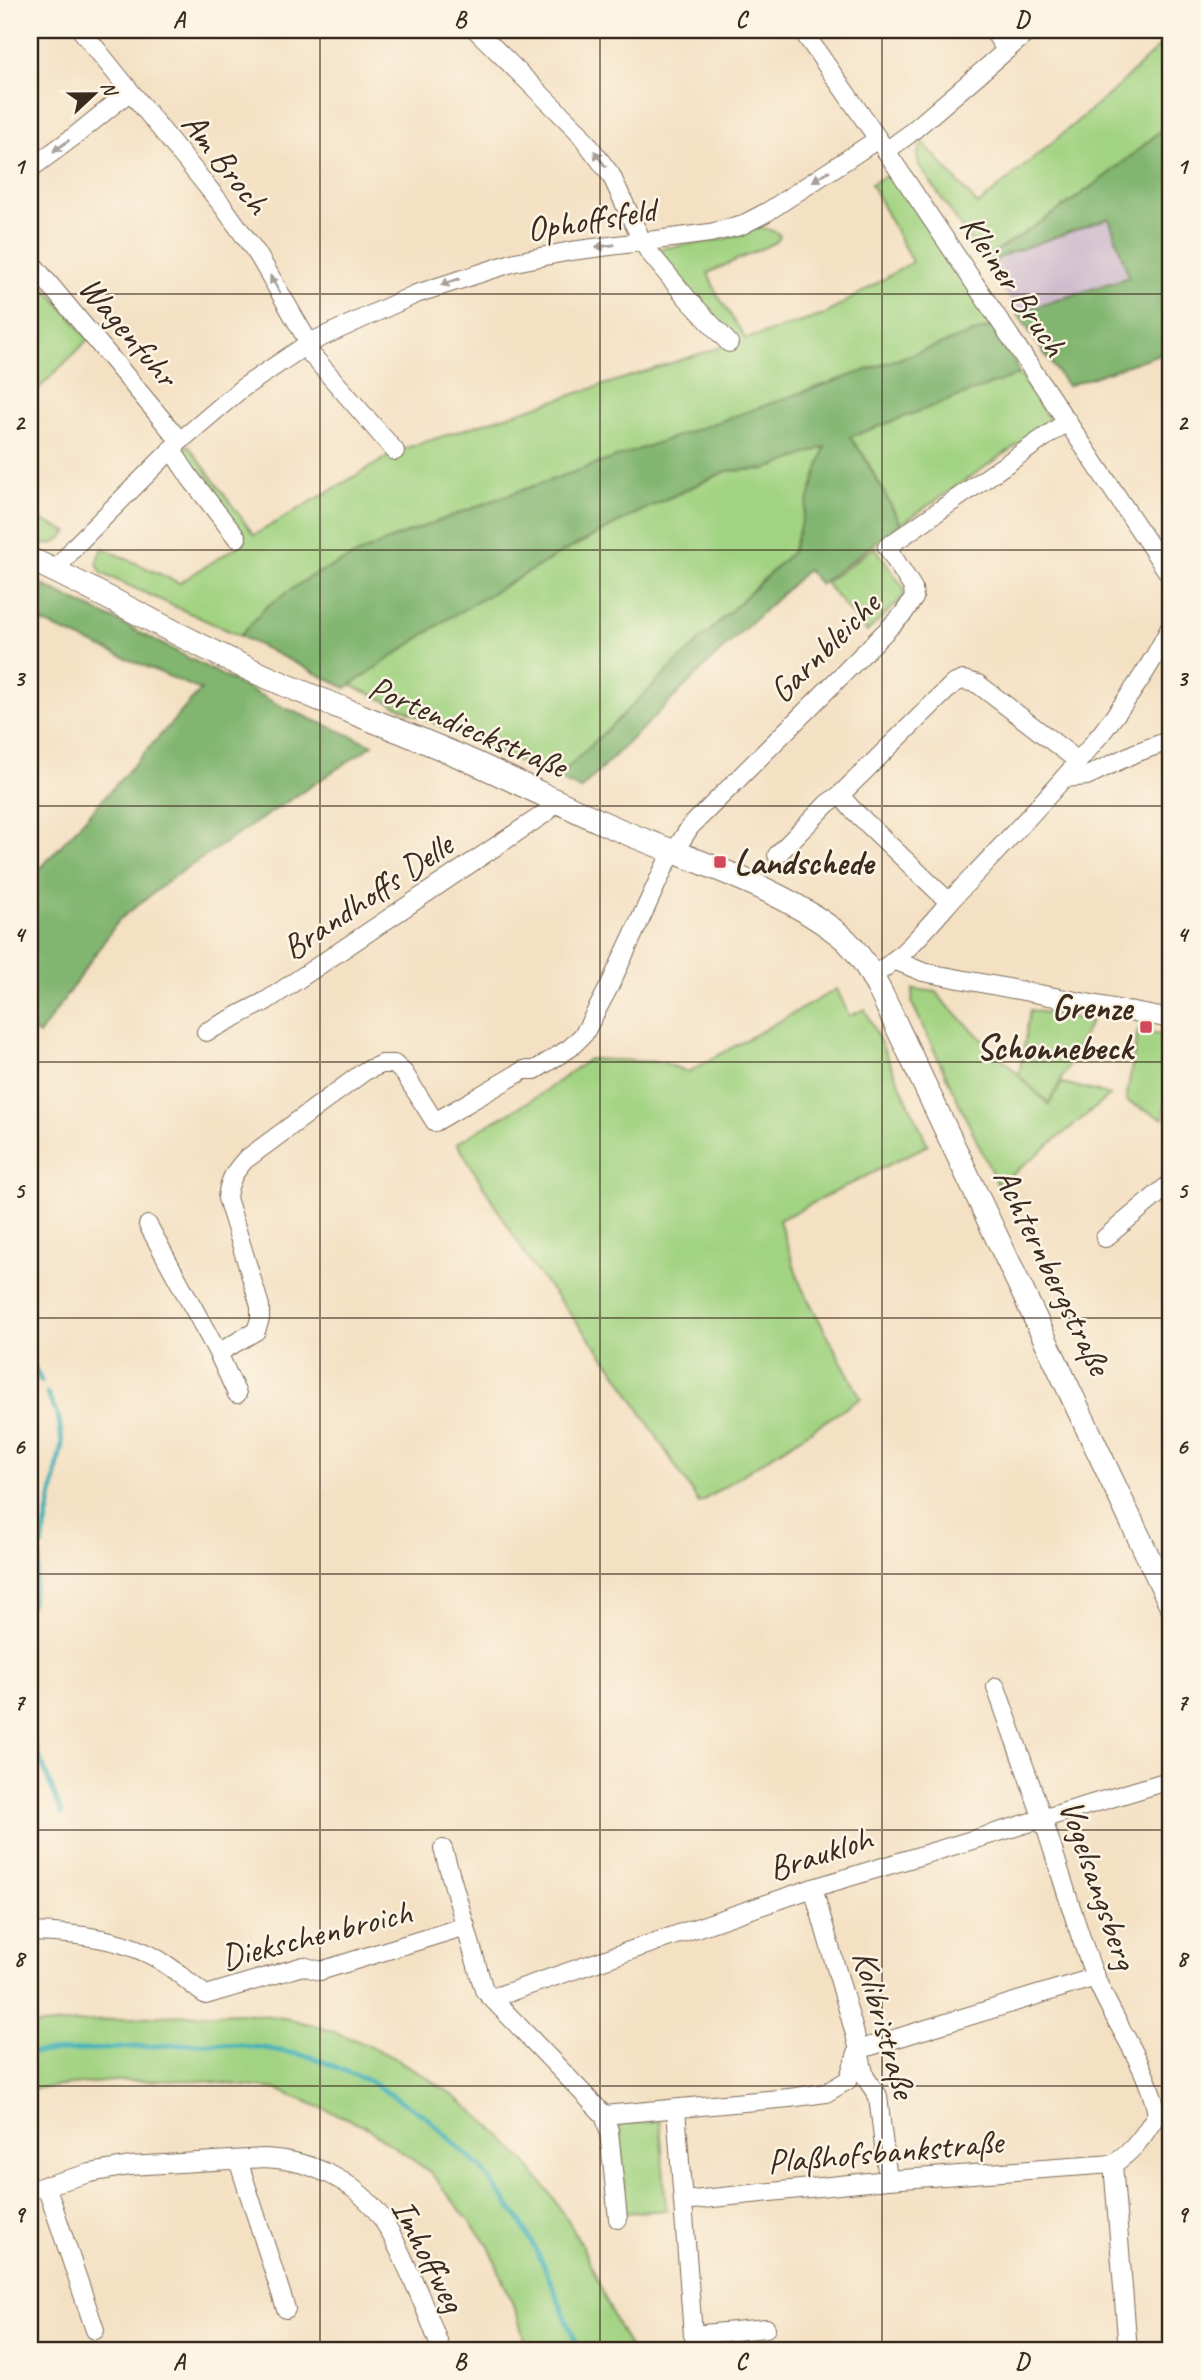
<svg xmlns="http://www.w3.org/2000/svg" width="1201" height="2380" font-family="Caveat,sans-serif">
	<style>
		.industrial { fill: #cfbdce }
		.green { fill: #a2d382; stroke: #6e7e50; stroke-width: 2 }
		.forest { fill: #81b570; stroke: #5e7047; stroke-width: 2 }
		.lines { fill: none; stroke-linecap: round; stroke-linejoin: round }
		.stream { stroke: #3fb0b7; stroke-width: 5 }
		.minor-casing { stroke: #7c6a58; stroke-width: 20 }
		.tertiary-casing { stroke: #7c6a58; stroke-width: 25 }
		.minor { stroke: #fff; stroke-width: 18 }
		.tertiary { stroke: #fff; stroke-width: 23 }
		.oneway { fill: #a79f9a }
		.grid { fill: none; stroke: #3b2a1e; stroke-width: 2; stroke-opacity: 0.55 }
		.poi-dot { fill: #d1495b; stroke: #fcf5e5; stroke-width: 2.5 }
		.labels { text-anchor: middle; stroke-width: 5; stroke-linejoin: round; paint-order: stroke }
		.street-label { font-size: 35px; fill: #3b2a1e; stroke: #fcf5e5 }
		.poi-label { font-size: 35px; font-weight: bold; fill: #3b2a1e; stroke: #fcf5e5; text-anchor: start }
		.neatline { fill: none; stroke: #3b2a1e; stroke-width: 2.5 }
		.grid-label { font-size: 23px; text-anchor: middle; font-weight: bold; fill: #3b2a1e }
	</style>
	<rect width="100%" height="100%" fill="#fcf5e5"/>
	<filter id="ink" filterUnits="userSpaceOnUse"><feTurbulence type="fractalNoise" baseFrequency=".0143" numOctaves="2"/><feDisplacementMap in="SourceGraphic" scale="14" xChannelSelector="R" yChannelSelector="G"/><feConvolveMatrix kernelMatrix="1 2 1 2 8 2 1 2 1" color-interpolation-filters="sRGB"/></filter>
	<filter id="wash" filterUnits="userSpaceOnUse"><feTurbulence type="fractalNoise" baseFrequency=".00686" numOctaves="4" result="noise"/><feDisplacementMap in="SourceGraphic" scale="28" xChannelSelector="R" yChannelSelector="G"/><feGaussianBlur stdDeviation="1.57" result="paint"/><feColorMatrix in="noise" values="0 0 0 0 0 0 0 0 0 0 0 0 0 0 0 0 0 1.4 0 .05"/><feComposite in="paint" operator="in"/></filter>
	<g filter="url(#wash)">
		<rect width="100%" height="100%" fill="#f4e1c4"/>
		<polygon class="industrial" points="1109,218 1130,277 1017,313 988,266 1004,255"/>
		<g class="green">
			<path d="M1171,35v86c-58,54 -121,97 -188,138l-64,-94 -2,-8 5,-16 56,64 134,-113z"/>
			<path d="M886,176h14l99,148 -497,173 -111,42 -80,37 -45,31 -26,29 -137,-62c-8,-10 -7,-15 0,-26l76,35 65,-41 -66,-89 10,-8 66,90 146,-85 334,-107 -82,-93 73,-11 36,-12 17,6 2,4 -4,5 -68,31 9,21 29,45 78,-24 88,-53 -41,-78z"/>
			<polygon points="47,289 89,339 30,397 30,303"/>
			<polygon points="1019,374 1051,422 901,524 864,455 849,437"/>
			<polygon points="826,446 792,552 556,779 351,685 444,621 563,552 643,510 727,471 767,469"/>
			<path d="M30,515l38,17c-13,14 -21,15 -38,8z"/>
			<polygon points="875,547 903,587 904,596 867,632 825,583"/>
			<polygon points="837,989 849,1016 865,1009 928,1145 779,1220 801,1286 861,1398 699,1503 613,1368 533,1267 457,1143 538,1096 589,1059 662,1062 688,1072"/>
			<polygon points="913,989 937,992 944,1002 1019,1075 1030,1010 1091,1021 1049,1103 1020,1077 1049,1105 1062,1083 1111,1095 998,1186 912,1003"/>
			<polygon points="1138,1030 1171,1037 1171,1069 1163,1119 1126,1101"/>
			<path d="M241,2013c17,2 36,3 53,7 116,29 216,103 277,206 24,40 36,85 60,124h-104l-9,-33 -29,-71 -59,-74 -67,-47 -87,-36 -83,-9 -80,1 -83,8v-63l130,-10z"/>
			<polygon points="660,2121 666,2210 625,2213 620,2124"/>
		</g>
		<g class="forest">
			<path d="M1171,121v229l-104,36 -50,-73 112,-36 -20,-59 -105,37 -16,11 -5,-7c67,-41 130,-84 188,-138z"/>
			<polygon points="999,324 1019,374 850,437 863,455 901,524 820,584 807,570 720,652 581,789 556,779 792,552 825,447 767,469 726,471 643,510 563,552 444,621 346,688 240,636 266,607 311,576 391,539 502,497"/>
			<polygon points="30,579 123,624 283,707 373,745 172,878 119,920 39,1035 30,1028 30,880 201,690 30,617"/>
		</g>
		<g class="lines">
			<g class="stream">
				<polyline points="30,1359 41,1381"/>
				<polyline points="42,1545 62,1444 59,1419 47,1393"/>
				<polyline points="30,1606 40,1557"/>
				<polyline points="30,1733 62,1814"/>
				<polyline points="30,2053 208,2043 264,2048 312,2057 369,2081 425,2116 481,2168 520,2220 545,2268 579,2350"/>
			</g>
		</g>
	</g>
	<g filter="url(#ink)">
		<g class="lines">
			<g class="minor-casing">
				<g id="minor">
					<polyline points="81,30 222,205 258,255 309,343"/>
					<polyline points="476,30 577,130 611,175 642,241 649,252 687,298 729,343"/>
					<polyline points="802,30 878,139 1171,577"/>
					<polyline points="993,30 1006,50"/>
					<polyline points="886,151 908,135 1030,30"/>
					<polyline points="30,169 76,135 129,92"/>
					<polyline points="30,261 180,441"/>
					<polyline points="304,346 395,451"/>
					<polyline points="171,449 191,479 237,538"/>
					<polyline points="55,571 77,544 180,441 241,389 309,343 416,294 515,262 571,251 710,233 740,226 767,212 878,139"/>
					<polyline points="1065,778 1087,776 1135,753 1171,740"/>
					<polyline points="777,855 828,803 840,795"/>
					<polyline points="949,902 852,809 840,795 953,684 963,680 978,684 1078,761"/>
					<polyline points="894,960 923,972 1171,1019"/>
					<path d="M872,976c36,-21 63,-59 91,-89 73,-78 160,-164 208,-261"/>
					<polyline points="206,1032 266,1001 547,812 555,801"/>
					<polyline points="148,1225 218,1353 237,1394"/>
					<polyline points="1105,1238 1171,1183"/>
					<path d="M218,1353l38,-22 4,-12v-13l-33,-108c2,-17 7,-26 18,-38l120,-89 17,-7h12l10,9 31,49 89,-52h11l35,-22 14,-14 25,-47 56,-121 25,-39 213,-213 11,-16 -1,-10 -26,-41 181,-126"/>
					<polyline points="443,1849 484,1990 604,2115 609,2131 618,2219"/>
					<polyline points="813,1888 855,2034 865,2077 878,2096 888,2180"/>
					<path d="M30,1932c45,1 99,6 137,33 14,9 25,21 39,30l97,-29 17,5 146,-45"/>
					<polyline points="492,1998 813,1888 1171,1780"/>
					<polyline points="676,2109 693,2335 766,2328"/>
					<polyline points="604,2115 789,2098 826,2093 848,2080 858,2050 1096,1977"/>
					<polyline points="238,2160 286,2309"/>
					<polyline points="1113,2164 1128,2350"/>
					<polyline points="46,2185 95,2330"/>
					<path d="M30,2190l60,-17 40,-7 135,-8c44,2 90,22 116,59 13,19 22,42 32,63 10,23 20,46 28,70"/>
					<path d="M683,2201l205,-21 225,-16c20,-12 32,-30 44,-50 -10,-51 -44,-92 -63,-140 -20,-52 -34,-105 -52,-157 -15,-44 -31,-87 -46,-130"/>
				</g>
			</g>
			<g class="tertiary-casing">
				<path id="tertiary" d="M30,559c73,34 144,75 217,109 69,32 141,57 210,87 49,21 96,45 144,67 79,36 169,58 239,113 19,15 31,39 42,60l289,610"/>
			</g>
			<use href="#minor" class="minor"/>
			<use href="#tertiary" class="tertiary"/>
		</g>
		<defs><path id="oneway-solid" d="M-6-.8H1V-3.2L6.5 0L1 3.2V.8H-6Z" transform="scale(1.75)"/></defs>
		<g class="oneway">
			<use href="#oneway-solid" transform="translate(61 146) rotate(144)"/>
			<use href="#oneway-solid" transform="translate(600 159) rotate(-126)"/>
			<use href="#oneway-solid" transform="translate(821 176) rotate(147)"/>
			<use href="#oneway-solid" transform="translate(605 246) rotate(172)"/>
			<use href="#oneway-solid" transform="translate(450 282) rotate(161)"/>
			<use href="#oneway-solid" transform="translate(275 284) rotate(-120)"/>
		</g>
	</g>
	<path class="grid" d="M320,30v2320M600,30v2320M882,30v2320M30,294h1141M30,550h1141M30,806h1141M30,1062h1141M30,1318h1141M30,1574h1141M30,1830h1141M30,2086h1141"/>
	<g class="poi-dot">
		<rect x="713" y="855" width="14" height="14" rx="3.5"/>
		<rect x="1139" y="1020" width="14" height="14" rx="3.5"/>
	</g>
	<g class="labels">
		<g class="street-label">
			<text transform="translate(226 163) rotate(52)" y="12">Am Broch</text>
			<text transform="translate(591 219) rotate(-9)" y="12">Ophoffsfeld</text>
			<text transform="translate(1014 285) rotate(56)" y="12">Kleiner Bruch</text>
			<text transform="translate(129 331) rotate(50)" y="12">Wagenfuhr</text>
			<text transform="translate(824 647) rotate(-45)" y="12">Garnbleiche</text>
			<text transform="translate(468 726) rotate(23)" y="12">Portendieckstraße</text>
			<text transform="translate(367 896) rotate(-34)" y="12">Brandhoffs Delle</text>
			<text transform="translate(1053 1271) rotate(64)" y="12">Achternbergstraße</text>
			<text transform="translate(820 1853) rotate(-18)" y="12">Braukloh</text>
			<text transform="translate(1099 1884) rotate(71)" y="12">Vogelsangsberg</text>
			<text transform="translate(316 1934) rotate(-14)" y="12">Diekschenbroich</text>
			<text transform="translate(885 2024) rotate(74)" y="12">Kolibristraße</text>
			<text transform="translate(885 2151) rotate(-5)" y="12">Plaßhofsbankstraße</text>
			<text transform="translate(429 2255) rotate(63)" y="12">Imhoffweg</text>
		</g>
		<g class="poi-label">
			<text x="734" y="874">Landschede</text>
			<text x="1132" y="1019" text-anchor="end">Grenze<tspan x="1132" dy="40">Schonnebeck</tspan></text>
		</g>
	</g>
	<rect width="1201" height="2380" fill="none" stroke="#fcf5e5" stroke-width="77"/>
	<g transform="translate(94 94) rotate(68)" stroke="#fcf5e5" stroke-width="5" paint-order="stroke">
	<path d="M0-5L12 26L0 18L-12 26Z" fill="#3b2a1e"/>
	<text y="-10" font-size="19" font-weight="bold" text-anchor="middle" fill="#3b2a1e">N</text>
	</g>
	<rect x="38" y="38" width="1124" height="2304" class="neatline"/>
	<g class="grid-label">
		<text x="179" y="27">A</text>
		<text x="460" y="27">B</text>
		<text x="741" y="27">C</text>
		<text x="1022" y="27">D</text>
		<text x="19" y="174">1</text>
		<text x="1182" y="174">1</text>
		<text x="19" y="430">2</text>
		<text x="1182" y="430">2</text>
		<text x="19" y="686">3</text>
		<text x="1182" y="686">3</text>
		<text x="19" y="942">4</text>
		<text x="1182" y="942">4</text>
		<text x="19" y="1198">5</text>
		<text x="1182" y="1198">5</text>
		<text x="19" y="1454">6</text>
		<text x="1182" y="1454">6</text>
		<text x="19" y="1710">7</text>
		<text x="1182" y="1710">7</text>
		<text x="19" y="1966">8</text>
		<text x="1182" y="1966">8</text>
		<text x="19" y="2222">9</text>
		<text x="1182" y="2222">9</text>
		<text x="179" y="2369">A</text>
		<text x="460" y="2369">B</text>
		<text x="741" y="2369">C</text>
		<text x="1022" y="2369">D</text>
	</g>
</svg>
